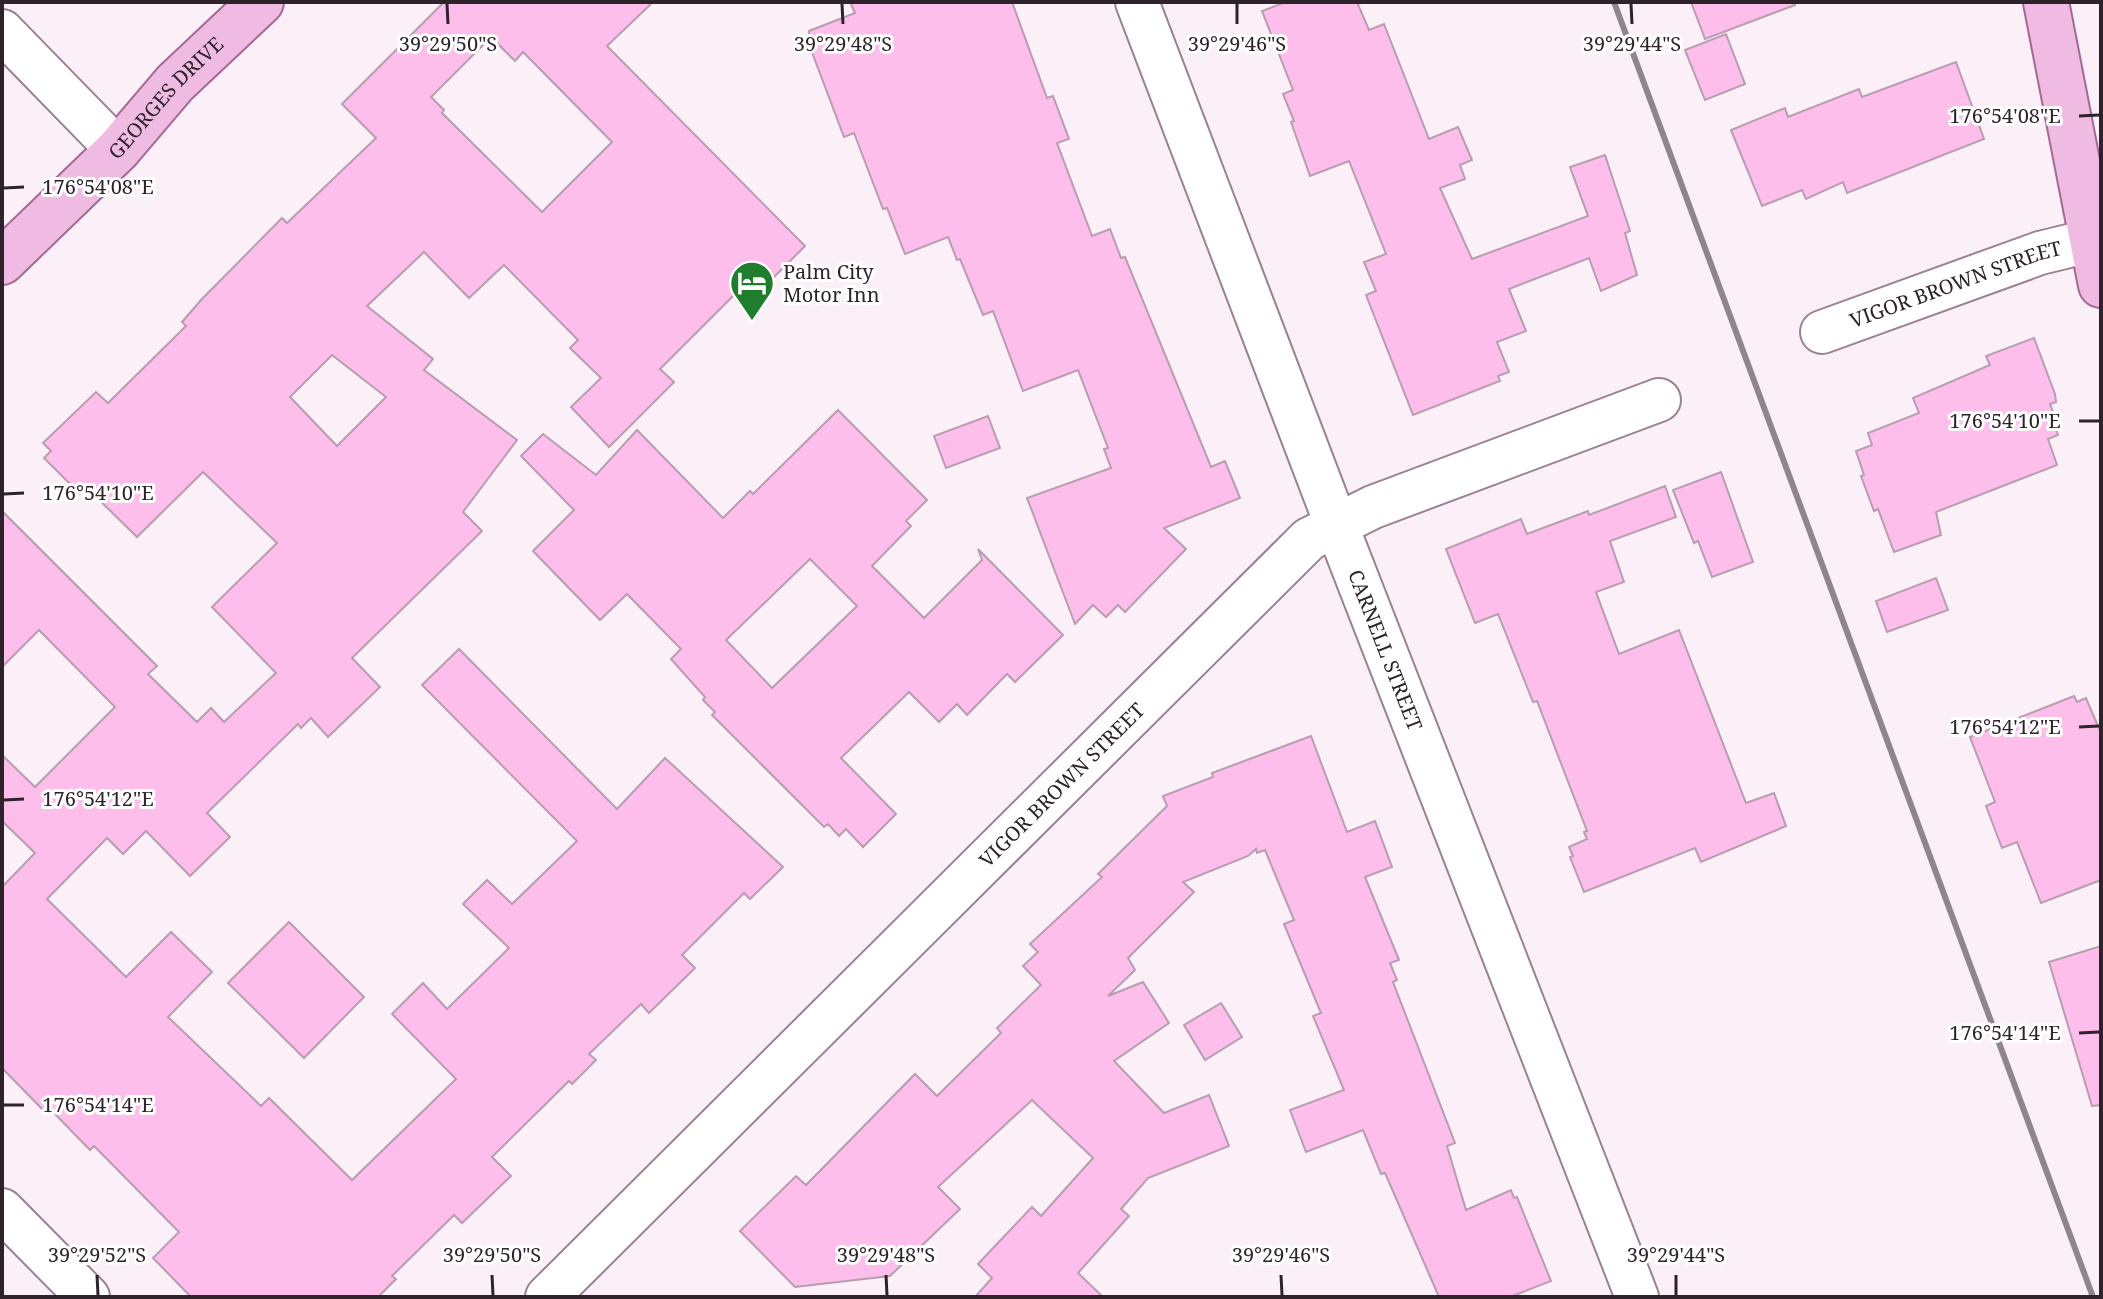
<svg xmlns="http://www.w3.org/2000/svg" width="2103" height="1299" font-family="'Noto Serif',serif">
	<style>
		.building { fill: #febeec; stroke: #b79daf; stroke-width: 2; fill-rule: evenodd }
		.lines { fill: none; stroke-linecap: round; stroke-linejoin: round }
		.minor-casing { stroke: #9a8193; stroke-width: 46 }
		.major-casing { stroke: #a56895; stroke-width: 48 }
		.minor { stroke: #fff; stroke-width: 42 }
		.major { stroke: #efbbe2; stroke-width: 44 }
		.rail { stroke: #91858d; stroke-width: 6 }
		.ticks { fill: none; stroke: #2e232b; stroke-width: 3 }
		.labels { text-anchor: middle; stroke-width: 6; stroke-linejoin: round; paint-order: stroke }
		.street-label { font-size: 20px; fill: #2e232b; stroke: #fff }
		.poi-label { font-size: 20px; fill: #2e232b; stroke: #fff; text-anchor: start }
		.ticks-label { font-size: 20px; text-anchor: middle; fill: #2e232b; stroke: #fff; stroke-width: 6; stroke-linejoin: round; paint-order: stroke }
	</style>
	<rect width="100%" height="100%" fill="#fcf0f8"/>
	<g class="building">
		<path d="M444,2h209l-46,44 198,200 -45,45 -11,-11 -89,89 14,13 -65,65 -38,-40 30,-29 -31,-30 8,-8 -74,-75 -35,33 -45,-46 -57,54 66,53 -9,11 93,70 -54,72 19,19 -130,127 28,29 -52,50 -17,-19 -10,10 -3,-4 -91,89 23,24 -40,39 -44,-45 -23,23 -16,-16 -60,61 79,78 45,-45 41,40 -44,45 93,89 8,-8 83,82 104,-101 -64,-65 31,-31 24,26 62,-61 -46,-44 24,-24 25,24 65,-63 -155,-156 37,-36 158,160 48,-51 118,109 -33,32 -6,-6 -62,62 13,13 -46,45 -8,-9 -52,50 7,6 -24,24 -3,-3 -77,76 19,19 -49,47 -8,-8 -62,61 4,3 -18,18h-187l-38,-39 26,-26 -85,-86 -4,4 -40,-41 -4,4 -44,-45v-181l33,-34 -33,-32v-66l33,32 80,-80 -76,-77 -37,37v-156l155,155 -9,8 49,48 14,-14 13,14 52,-49 -64,-66 65,-64 -74,-71 -66,65 -50,-49 -7,6 -36,-36 7,-7 -8,-8 53,-51 12,11 78,-77 -4,-4 19,-22 81,-82 5,5 89,-85 -34,-34zM491,37l24,24 8,-9 89,90 -70,70 -100,-99 2,-3 -13,-13zM332,355l54,42 -49,49 -47,-49z"/>
		<polygon points="850,2 1012,2 1047,98 1053,96 1069,139 1057,143 1092,236 1110,229 1121,258 1125,257 1211,467 1225,461 1240,498 1164,528 1186,549 1125,612 1118,605 1106,617 1093,605 1075,624 1027,498 1111,468 1104,449 1108,448 1078,370 1023,391 993,311 983,315 960,259 957,260 948,237 905,254 887,208 883,209 854,133 844,137 810,47 809,31 855,13"/>
		<polygon points="1286,2 1357,2 1369,30 1384,24 1429,139 1458,127 1472,160 1460,165 1465,179 1440,188 1472,259 1588,216 1570,167 1605,155 1630,231 1625,233 1637,275 1601,291 1589,258 1509,289 1526,331 1497,342 1509,372 1498,376 1500,381 1413,415 1366,295 1376,291 1364,262 1386,254 1349,161 1310,176 1291,122 1294,121 1283,94 1293,90 1262,11"/>
		<polygon points="1691,2 1795,2 1795,5 1705,39"/>
		<polygon points="1726,34 1745,84 1705,100 1685,50"/>
		<polygon points="1956,62 1984,139 1847,193 1843,182 1806,199 1802,190 1762,206 1731,130 1785,108 1788,117 1859,89 1862,97"/>
		<polygon points="2034,338 2055,394 2056,402 2050,404 2059,428 2056,429 2058,435 2048,439 2057,465 1936,512 1941,535 1894,552 1878,509 1874,511 1861,476 1864,475 1856,451 1872,445 1868,433 1919,413 1913,398 1990,365 1986,356"/>
		<path d="M838,410l89,90 -21,21 5,5 -39,40 52,52 58,-58 -4,-11 85,86 -48,47 -8,-8 -40,41 -10,-11 -18,18 -30,-30 -68,66 55,56 -33,33 -17,-18 -7,7 -11,-12 -4,3 -112,-112 3,-3 -12,-12 2,-3 -34,-38 10,-10 -54,-55 -27,26 -67,-69 41,-41 -53,-54 22,-22 53,41 41,-45 86,88 27,-27 3,3zM810,559l47,47 -85,82 -46,-48z"/>
		<polygon points="988,416 1000,448 946,468 934,436"/>
		<polygon points="1721,472 1753,562 1712,577 1698,541 1694,543 1673,490"/>
		<polygon points="1665,486 1676,517 1610,541 1624,582 1596,592 1619,654 1679,630 1746,803 1774,793 1786,826 1701,862 1695,848 1584,892 1570,857 1573,856 1569,847 1587,839 1584,832 1587,831 1537,701 1533,702 1498,614 1475,623 1446,549 1521,519 1527,534 1588,511 1589,515"/>
		<polygon points="1936,578 1948,610 1887,632 1876,601"/>
		<polygon points="2074,696 2077,702 2086,698 2101,733 2101,880 2041,903 2017,842 2002,848 1986,806 1995,802 1970,737"/>
		<polygon points="1311,736 1347,832 1375,821 1392,867 1365,877 1399,960 1390,963 1397,980 1393,982 1455,1143 1447,1146 1466,1210 1511,1190 1514,1198 1517,1197 1551,1281 1510,1297 1439,1297 1385,1173 1381,1174 1363,1130 1306,1152 1290,1110 1344,1090 1313,1016 1321,1013 1284,924 1294,920 1265,850 1257,853 1256,849 1248,856 1183,882 1194,892 1128,958 1135,970 1108,996 1143,982 1169,1023 1114,1061 1164,1113 1209,1095 1229,1146 1148,1178 1121,1209 1129,1216 1078,1273 1103,1297 975,1297 992,1278 978,1264 1032,1207 1041,1216 1093,1158 1032,1100 938,1187 960,1209 890,1276 795,1287 740,1231 796,1176 806,1185 915,1074 937,1096 1001,1033 997,1028 1041,985 1023,966 1038,952 1030,944 1102,877 1098,874 1167,806 1163,796 1213,777 1212,773"/>
		<polygon points="289,922 364,997 304,1058 228,983"/>
		<polygon points="2101,946 2101,1105 2092,1106 2049,962"/>
		<polygon points="1221,1003 1242,1037 1205,1060 1184,1025"/>
	</g>
	<g class="lines">
		<g class="minor-casing">
			<g id="minor">
				<path id="s1" d="M1137,2l199,522 301,773"/>
				<polyline points="2,31 118,150"/>
				<path id="s2" d="M1822,332l218,-79 53,-13"/>
				<polyline points="2,1210 88,1297"/>
				<path id="s3" d="M547,1297c253,-254 509,-504 762,-758l64,-32 286,-107"/>
			</g>
		</g>
		<g class="major-casing">
			<g id="major">
				<polyline points="2046,2 2101,285"/>
				<path id="s4" d="M2,262l116,-112 57,-67 86,-81"/>
			</g>
		</g>
		<use href="#minor" class="minor"/>
		<use href="#major" class="major"/>
		<polyline class="rail" points="1614,2 2093,1297"/>
	</g>
	<path class="ticks" d="M447,4l1,20M842,4l1,20M1237,4v20M1631,4l1,20M2079,116l20,-1M4,188l20,-1M2079,421h20M4,494l20,-1M2079,727l20,-1M4,800l20,-1M2079,1033l20,-1M4,1105h20M97,1275l1,20M492,1275l1,20M886,1275l1,20M1281,1275l1,20M1676,1275v20"/>
	<defs>
		<g id="hotel-pin" transform="scale(2.3)"><path d="M0 17L-7.5 6A9.5 9.5 0 1 1 7.5 6Z" fill="#207d2d" stroke="#fff"/><path d="M-6-4.5h1.5V1H6V5H4.5V3h-9V5H-6ZM-4 0a1.8 1.8 0 1 1 3.6 0ZM.5 0V-2.5h3Q6-2.5 6 0Z" fill="#fff"/></g>
	</defs>
	<g fill-rule="evenodd">
		<use href="#hotel-pin" x="752" y="283"/>
	</g>
	<g class="labels">
		<g class="street-label">
			<text dy="7" stroke="none"><textPath href="#s4" startOffset="232">GEORGES DRIVE</textPath></text>
			<text dy="7" stroke="none"><textPath href="#s2" startOffset="142">VIGOR BROWN STREET</textPath></text>
			<text dy="7" stroke="none"><textPath href="#s1" startOffset="694">CARNELL STREET</textPath></text>
			<text dy="7" stroke="none"><textPath href="#s3" startOffset="726">VIGOR BROWN STREET</textPath></text>
		</g>
		<g class="poi-label">
			<text x="783" y="279">Palm City<tspan x="783" dy="23">Motor Inn</tspan></text>
		</g>
	</g>
	<g class="ticks-label">
		<text x="448" y="51">39°29'50"S</text>
		<text x="843" y="51">39°29'48"S</text>
		<text x="1237" y="51">39°29'46"S</text>
		<text x="1632" y="51">39°29'44"S</text>
		<text x="2005" y="123">176°54'08"E</text>
		<text x="98" y="194">176°54'08"E</text>
		<text x="2005" y="428">176°54'10"E</text>
		<text x="98" y="500">176°54'10"E</text>
		<text x="2005" y="734">176°54'12"E</text>
		<text x="98" y="806">176°54'12"E</text>
		<text x="2005" y="1040">176°54'14"E</text>
		<text x="98" y="1112">176°54'14"E</text>
		<text x="97" y="1262">39°29'52"S</text>
		<text x="492" y="1262">39°29'50"S</text>
		<text x="886" y="1262">39°29'48"S</text>
		<text x="1281" y="1262">39°29'46"S</text>
		<text x="1676" y="1262">39°29'44"S</text>
	</g>
	<rect width="2103" height="1299" fill="none" stroke="#2e232b" stroke-width="8"/>
</svg>
